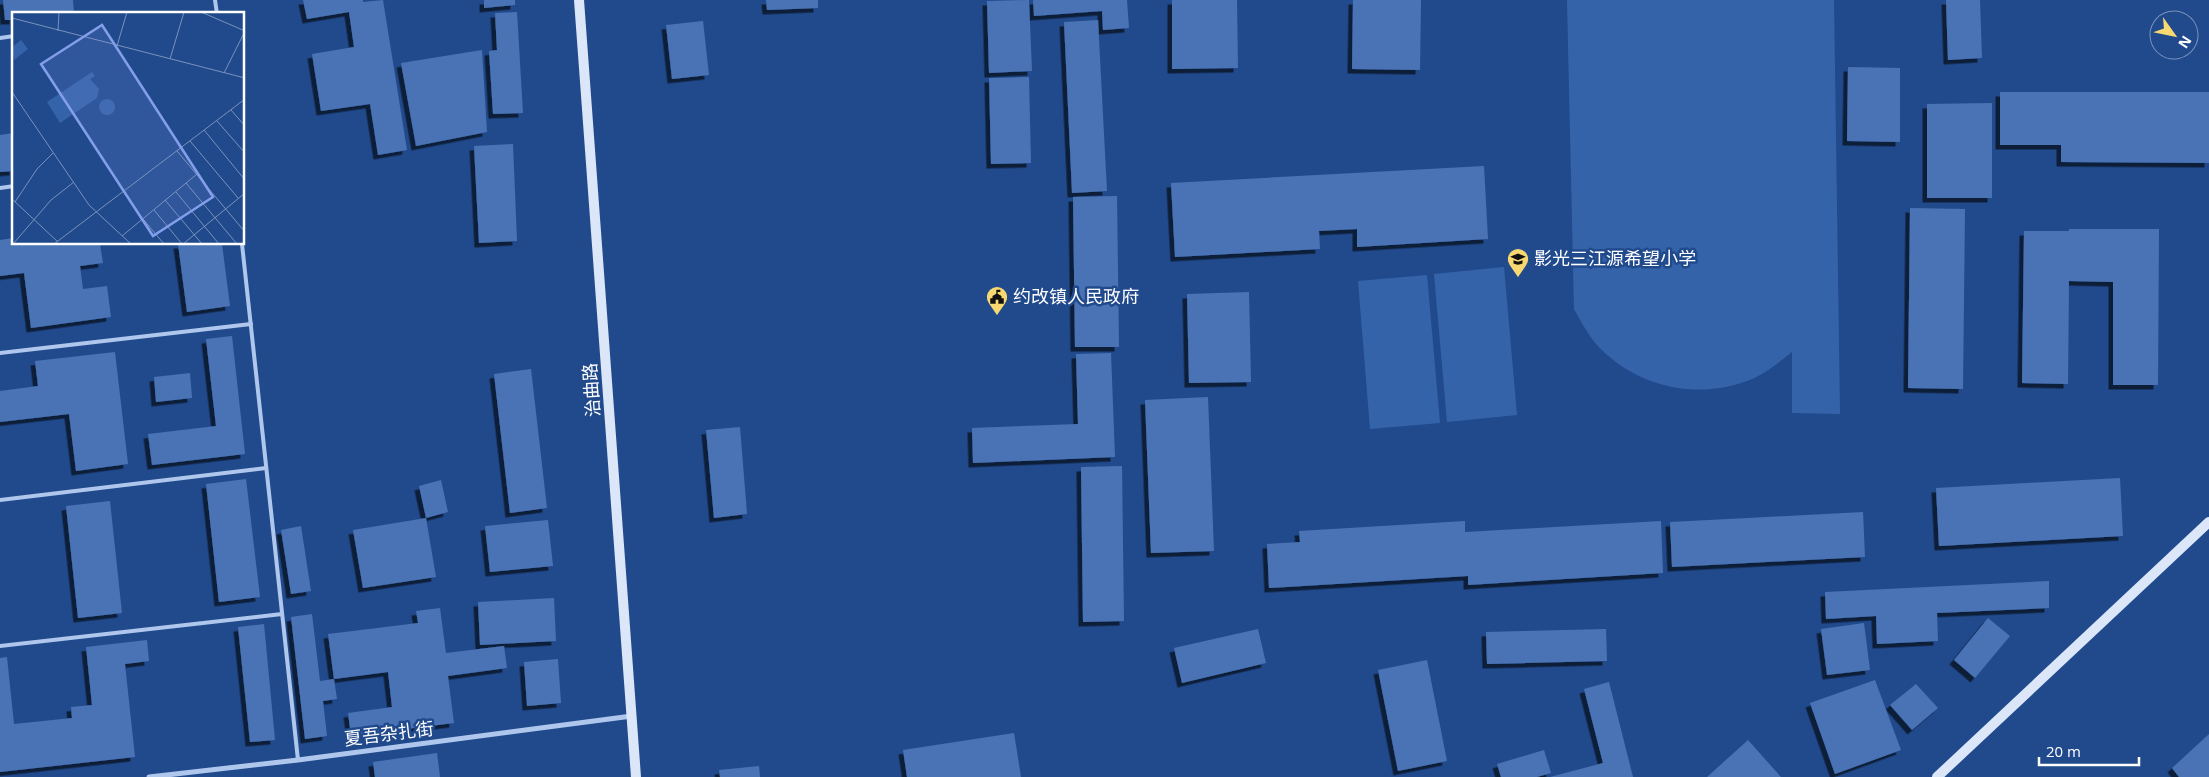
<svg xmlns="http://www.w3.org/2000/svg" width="2209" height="777" font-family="'Open Sans','Noto Sans SC',sans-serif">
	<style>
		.green { fill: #3563aa }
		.building { fill: #4a73b4; filter: url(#shadow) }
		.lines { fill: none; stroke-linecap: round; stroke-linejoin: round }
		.lane { stroke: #afc7ec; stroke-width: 4 }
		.street { stroke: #afc7ec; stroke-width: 5 }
		.secondary { stroke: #dbe6f9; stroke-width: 10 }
		.labels { text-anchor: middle; stroke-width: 5; stroke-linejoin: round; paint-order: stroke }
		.poi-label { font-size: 18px; fill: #fff; stroke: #214a8d; text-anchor: start }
		.street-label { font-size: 18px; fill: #fff; stroke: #214a8d }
		.inset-road { fill: none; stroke: #7a92bb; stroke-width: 1 }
		.view { fill: #839eea; fill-opacity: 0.15; stroke: #839eea; stroke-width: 2.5 }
		.inset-edge { fill: none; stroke: #fff; stroke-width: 2.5 }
	</style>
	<defs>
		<filter id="shadow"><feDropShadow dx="-4.5" dy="4.5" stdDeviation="0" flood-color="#0009"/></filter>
	</defs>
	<rect width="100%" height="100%" fill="#214a8d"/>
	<g class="green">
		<path d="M1567,0h267l6,414 -48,-1v-61c-14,11 -28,23 -45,29 -49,18 -104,7 -142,-28 -14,-12 -22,-28 -31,-44z"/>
		<polygon points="1504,267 1517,415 1447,422 1434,274"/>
		<polygon points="1427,275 1440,423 1370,429 1358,281"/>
	</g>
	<g class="building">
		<polygon points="3,0 73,0 74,14 14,14 14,20 5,20"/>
		<polygon points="303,0 363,0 363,2 383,0 407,150 378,155 370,104 321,111 312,54 354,47 349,12 307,19"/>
		<polygon points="484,0 515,0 515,5 484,8"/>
		<polygon points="766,0 818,0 818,8 767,10"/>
		<polygon points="1029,0 1032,71 989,73 987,1"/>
		<polygon points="1033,0 1127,0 1129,28 1103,30 1102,11 1034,16"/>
		<polygon points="1172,0 1237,0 1238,68 1172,69"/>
		<polygon points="1353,0 1421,0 1420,70 1352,69"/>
		<polygon points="1946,0 1980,0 1982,58 1948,60"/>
		<polygon points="517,12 523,113 493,114 489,51 497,50 495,13"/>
		<polygon points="1098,20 1107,191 1072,193 1064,22"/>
		<polygon points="703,21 709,75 672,79 666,25"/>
		<polygon points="482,50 487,132 416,146 401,63"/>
		<polygon points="1848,67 1900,68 1900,142 1847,141"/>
		<polygon points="1029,77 1031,163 991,164 989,78"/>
		<polygon points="2000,92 2209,92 2209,163 2061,162 2061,145 2000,145"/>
		<polygon points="1992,103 1992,198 1927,198 1927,104"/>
		<polygon points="14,133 14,171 0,172 0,135"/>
		<polygon points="513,144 517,241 479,243 474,146"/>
		<polygon points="1484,166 1488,239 1357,247 1357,229 1319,231 1320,249 1175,257 1171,183"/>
		<polygon points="1117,196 1119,347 1075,347 1073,197"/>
		<polygon points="1910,208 1965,209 1963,389 1908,388"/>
		<polygon points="2069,229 2159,229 2158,385 2113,385 2113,282 2069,281 2068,384 2022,383 2024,231 2069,231"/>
		<polygon points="14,238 14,244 100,244 103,263 80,266 83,289 107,286 111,317 31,328 24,273 0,276 0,240"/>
		<polygon points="178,244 222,244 230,306 187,312"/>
		<polygon points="1249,292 1251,382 1189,383 1187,294"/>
		<polygon points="232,336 245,454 152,465 148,434 216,426 206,339"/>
		<polygon points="115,352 128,464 76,471 69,414 0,422 0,391 38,386 35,361"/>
		<polygon points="1111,353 1115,457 973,463 972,428 1078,424 1076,354"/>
		<polygon points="531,369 547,508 510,513 494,374"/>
		<polygon points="190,373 192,398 156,402 154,377"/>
		<polygon points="1208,397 1214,551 1151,553 1145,400"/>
		<polygon points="740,427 747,514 714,518 706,430"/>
		<polygon points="1122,466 1124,621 1083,622 1081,467"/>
		<polygon points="2120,478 2123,536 1939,546 1936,488"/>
		<polygon points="246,479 260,597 219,602 206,484"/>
		<polygon points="441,480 448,512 426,518 419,486"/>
		<polygon points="110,501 122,613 78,618 66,506"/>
		<polygon points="1863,512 1865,557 1672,567 1670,522"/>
		<polygon points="426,518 436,577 363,588 353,530"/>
		<polygon points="548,520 553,566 490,572 485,526"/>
		<polygon points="1465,521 1465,532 1661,521 1663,573 1468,585 1468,576 1269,588 1267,544 1300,542 1299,531"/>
		<polygon points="301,526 311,591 291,594 281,530"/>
		<polygon points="2049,581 2049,608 1937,613 1938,641 1877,644 1876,616 1826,619 1825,592"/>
		<polygon points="554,598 556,641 480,645 478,602"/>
		<polygon points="440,608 446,653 504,646 507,668 448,676 454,723 351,736 348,713 392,707 388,672 334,679 328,634 418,623 416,611"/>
		<polygon points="312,614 320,681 334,679 337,699 323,701 327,736 305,739 291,617"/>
		<polygon points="1988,618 2010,636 1975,678 1954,660"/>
		<polygon points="1864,623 1870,670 1827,675 1821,629"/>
		<polygon points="264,624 275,740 250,742 238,627"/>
		<polygon points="1258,629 1266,663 1182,683 1174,648"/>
		<polygon points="1606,629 1607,661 1487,664 1486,632"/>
		<polygon points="147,640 149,661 125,664 135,757 0,772 0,658 7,657 14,724 72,718 71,707 92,705 86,647"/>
		<polygon points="558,659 561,703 527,706 524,662"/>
		<polygon points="1427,660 1447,761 1398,771 1378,670"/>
		<polygon points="1875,680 1901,750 1835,774 1810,703"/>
		<polygon points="1609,682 1633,777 1550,777 1603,763 1584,689"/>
		<polygon points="1916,684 1938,708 1912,730 1890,705"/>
		<polygon points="1014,733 1021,777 907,777 903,750"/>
		<polygon points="2209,734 2209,777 2179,777 2172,768"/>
		<polygon points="1748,740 1781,777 1707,777"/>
		<polygon points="1544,750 1551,773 1537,777 1501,777 1497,764"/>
		<polygon points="437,753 440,777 375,777 373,762"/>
		<polygon points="759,766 760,777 720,777 719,770"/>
	</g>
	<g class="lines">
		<g class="lane">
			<polyline points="215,0 217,14"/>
			<polyline points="206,14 217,13"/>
			<polyline points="0,38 14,36"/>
			<polyline points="0,188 14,186"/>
			<polyline points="242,244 298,760"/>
			<polyline points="0,353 251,324"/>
			<polyline points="0,500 266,468"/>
			<polyline points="0,646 282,614"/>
		</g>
		<polyline class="street" points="149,777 298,760 632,716"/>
		<g class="secondary">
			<polyline points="579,0 636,777"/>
			<polyline points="1937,777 2209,522"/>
		</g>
	</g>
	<defs>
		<g id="school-pin" transform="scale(1.125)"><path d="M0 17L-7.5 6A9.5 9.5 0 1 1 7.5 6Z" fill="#f8d971" stroke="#214a8d"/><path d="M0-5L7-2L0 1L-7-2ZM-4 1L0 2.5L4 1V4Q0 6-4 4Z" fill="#111"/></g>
		<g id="civic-pin" transform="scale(1.125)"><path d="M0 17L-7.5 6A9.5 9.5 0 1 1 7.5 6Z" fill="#f8d971" stroke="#214a8d"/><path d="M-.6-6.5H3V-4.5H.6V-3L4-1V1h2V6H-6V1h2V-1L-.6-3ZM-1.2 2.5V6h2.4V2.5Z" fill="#111"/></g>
	</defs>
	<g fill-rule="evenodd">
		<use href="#school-pin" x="1518" y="259"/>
		<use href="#civic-pin" x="997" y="297"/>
	</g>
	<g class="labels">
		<g class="poi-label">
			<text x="1534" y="265">影光三江源希望小学</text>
			<text x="1013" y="303">约改镇人民政府</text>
		</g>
		<g class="street-label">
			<text transform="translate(592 390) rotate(-94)" y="6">治曲路</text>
			<text transform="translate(389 734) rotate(-7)" y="6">夏吾杂扎街</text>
		</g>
	</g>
	<g transform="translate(12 12)">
		<rect width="232" height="232" fill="#214a8d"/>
		<path d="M9,28l7,9 -14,11 -2,-13zM80,60l3,4 -5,3 9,10 -2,9 -37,25 -13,-21zM87 95a8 8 0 1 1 16 0a8 8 0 1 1-16 0Z" fill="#3563aa"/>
		<path class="inset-road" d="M189,0l44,19 -21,42M0,6l233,60M46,19l1,-19M105,34l10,-34M158,47l14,-47M0,80l77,113 42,39M219,98l14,16M205,109l28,32M192,118l41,50M178,129l48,57M165,139l68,81M174,171l51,61M164,180l43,52M0,187l46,43M153,188l37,44M3,190l22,-33 16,-16M142,198l28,34M131,207l21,25M110,224l75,-62M1,232l38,-44 23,-18M42,232l191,-145M171,232l62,-51"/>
		<path class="view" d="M90,13l111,172 -60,39 -112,-172z"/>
		<rect width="232" height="232" class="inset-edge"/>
	</g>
	<g transform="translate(2174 35) rotate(123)"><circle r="24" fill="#214a8d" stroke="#7a92bb"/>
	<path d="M0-4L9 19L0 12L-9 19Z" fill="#f8d971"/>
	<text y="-8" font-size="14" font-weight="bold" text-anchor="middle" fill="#ffffff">N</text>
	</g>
	<path d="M2039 757v8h100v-8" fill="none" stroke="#ffffff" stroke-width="2.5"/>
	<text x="2046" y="757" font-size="15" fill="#ffffff" stroke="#214a8d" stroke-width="4" paint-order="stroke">20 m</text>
</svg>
